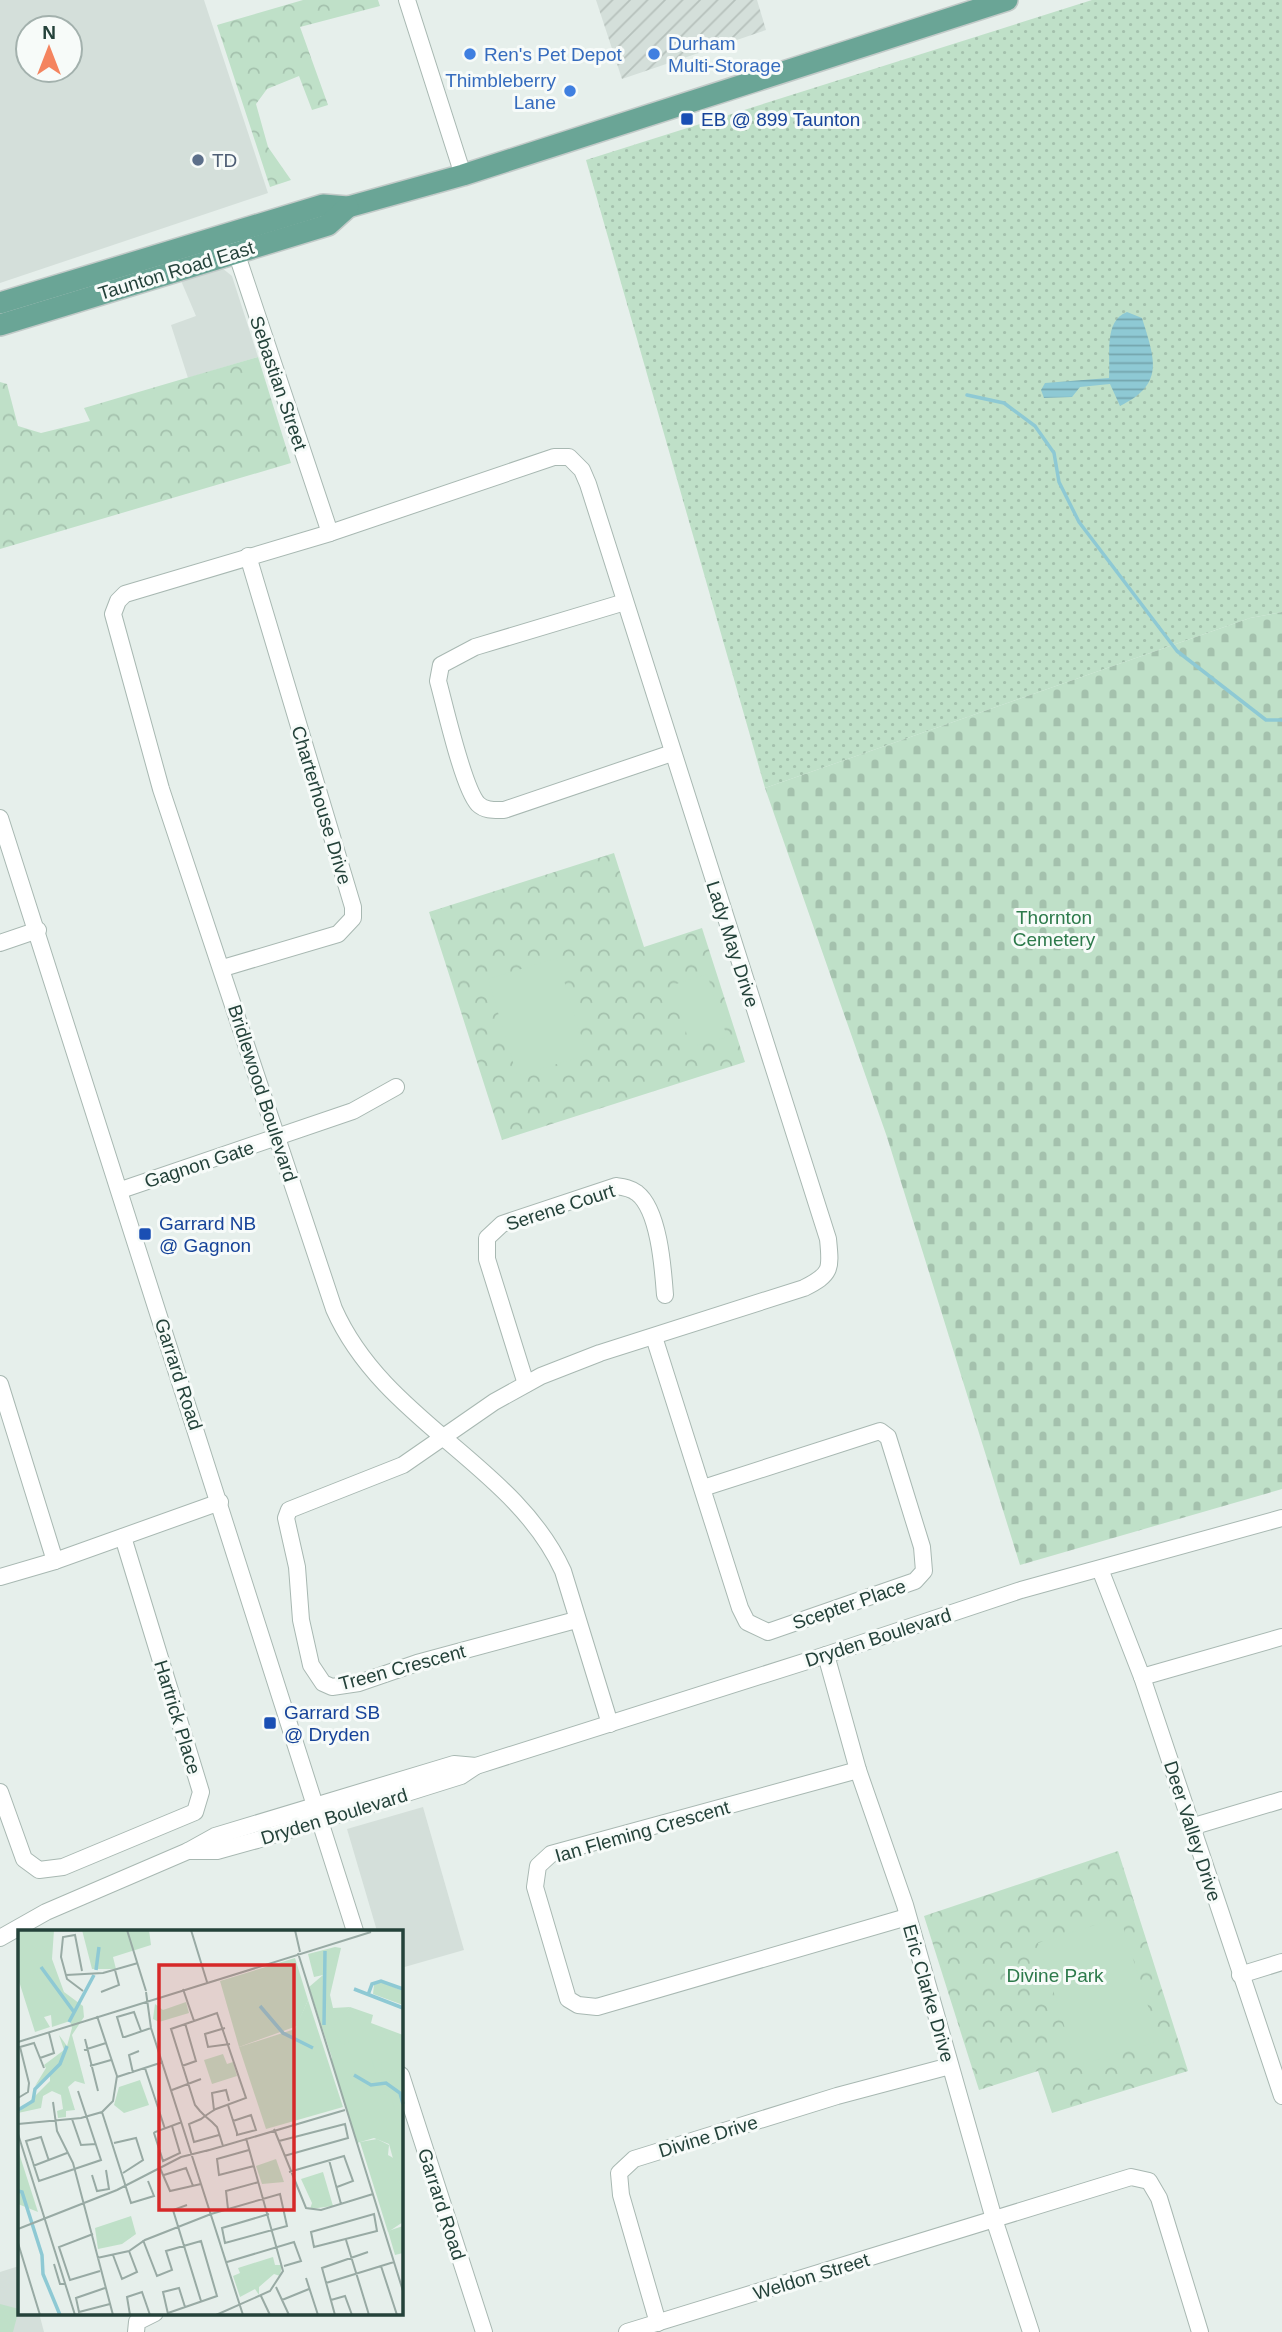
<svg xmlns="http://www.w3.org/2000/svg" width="1282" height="2332" font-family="Arial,sans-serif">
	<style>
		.built { fill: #d4dfda; fill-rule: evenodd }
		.industrial { fill: url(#industrial-furrows) }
		.grass { fill: url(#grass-dots) }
		.forest { fill: url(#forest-crowns) }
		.cemetery { fill: url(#cemetery-stones) }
		.garden { fill: #bfe0c8 }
		.water { fill: url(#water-rules) }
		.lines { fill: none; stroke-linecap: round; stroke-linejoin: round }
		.stream { stroke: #8ec9d4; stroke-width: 3.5 }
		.minor-casing { stroke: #a8b8b2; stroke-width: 18 }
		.major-casing { stroke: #c2cac8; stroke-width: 24 }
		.minor { stroke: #fff; stroke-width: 16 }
		.major { stroke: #6aa596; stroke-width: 21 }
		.shop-dot { fill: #3f7fe0; stroke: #f7fbf9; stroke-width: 2.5 }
		.transit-dot { fill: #1a4fb4; stroke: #f7fbf9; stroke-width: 2.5 }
		.service-dot { fill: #5c6f8a; stroke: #f7fbf9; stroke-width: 2.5 }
		.labels { text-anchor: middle; stroke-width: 6; stroke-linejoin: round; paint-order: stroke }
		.shop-label { font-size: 19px; fill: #366cbe; stroke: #f7fbf9; text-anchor: start }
		.transit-label { font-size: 19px; fill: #164399; stroke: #f7fbf9; text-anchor: start }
		.service-label { font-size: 19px; fill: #4e5e75; stroke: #f7fbf9; text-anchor: start }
		.street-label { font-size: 19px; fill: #24423a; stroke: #f7fbf9 }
		.park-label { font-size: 19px; fill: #2d7a4b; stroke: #f7fbf9 }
		.inset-river { fill: none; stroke: #8ec9d4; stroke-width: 3.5 }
		.inset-road { fill: none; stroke: #98aaa4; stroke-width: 2 }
		.view { fill: #d62828; fill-opacity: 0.15; stroke: #d62828; stroke-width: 3.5 }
		.inset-edge { fill: none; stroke: #24423a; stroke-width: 3.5 }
	</style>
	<defs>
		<pattern id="industrial-furrows" width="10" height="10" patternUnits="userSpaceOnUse" patternTransform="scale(1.75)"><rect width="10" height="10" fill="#d4dfda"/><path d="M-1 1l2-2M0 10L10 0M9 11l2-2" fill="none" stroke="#b6c1bc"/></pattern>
		<pattern id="grass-dots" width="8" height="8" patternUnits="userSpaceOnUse" patternTransform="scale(1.75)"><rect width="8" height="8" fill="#bfe0c8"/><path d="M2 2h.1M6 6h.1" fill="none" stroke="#a4c1ad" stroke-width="1.8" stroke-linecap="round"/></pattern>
		<pattern id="forest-crowns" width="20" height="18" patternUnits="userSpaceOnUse" patternTransform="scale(1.75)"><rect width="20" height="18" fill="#bfe0c8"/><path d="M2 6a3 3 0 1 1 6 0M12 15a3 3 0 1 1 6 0" fill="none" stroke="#a4c1ad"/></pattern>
		<pattern id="cemetery-stones" width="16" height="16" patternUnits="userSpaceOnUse" patternTransform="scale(1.75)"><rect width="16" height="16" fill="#bfe0c8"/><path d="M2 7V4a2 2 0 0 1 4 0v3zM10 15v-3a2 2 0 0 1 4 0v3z" fill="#a4c1ad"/></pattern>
		<pattern id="water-rules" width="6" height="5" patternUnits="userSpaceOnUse" patternTransform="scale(1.75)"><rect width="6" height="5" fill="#8ec9d4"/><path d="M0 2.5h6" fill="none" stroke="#74a5ad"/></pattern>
	</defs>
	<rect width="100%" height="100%" fill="#e6efeb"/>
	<g class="built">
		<path d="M0,0h204l64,193 -268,90zM70,28v42h-42v-42z"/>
		<polygon points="222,268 232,276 258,357 188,378 171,325 196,316 179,276"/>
		<polygon points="423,1807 464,1950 401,1968 401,1931 377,1931 347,1829"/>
		<polygon points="19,2266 19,2313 39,2313 44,2332 0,2332 0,2272"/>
	</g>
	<polygon class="industrial" points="596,0 757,0 766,30 622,79"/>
	<polygon class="grass" points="1092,0 1282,0 1282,612 1250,618 765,788 586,160"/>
	<g class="forest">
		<polygon points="303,0 378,0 380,6 300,27 328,105 312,110 299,76 267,89 256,104 268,147 291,180 270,187 217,25"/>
		<polygon points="258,357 291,463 0,549 0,382 7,384 18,426 41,433 90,421 84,408"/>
		<polygon points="614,853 644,947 702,928 745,1062 502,1140 429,912"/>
		<polygon points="1118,1851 1188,2071 1052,2113 1038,2071 979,2090 924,1916"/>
	</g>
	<polygon class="cemetery" points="1282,612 1282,1489 1020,1565 887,1137 765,788 1250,618"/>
	<g class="garden">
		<polygon points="557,958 587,1055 517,1076 488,979"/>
		<polygon points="707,974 727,1037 694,1046 689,1042 673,988 676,984"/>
		<polygon points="1120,1917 1159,2041 1077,2066 1038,1943"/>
		<polygon points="0,2304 19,2309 13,2332 0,2332"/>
	</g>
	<path class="water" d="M1127,312l15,6c13,42 23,66 -22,88l-10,-22 -30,3 -8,10 -28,1 -3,-8 4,-7 64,-5c2,-22 -6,-57 18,-66z"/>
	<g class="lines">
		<polyline class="stream" points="967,395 1004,403 1035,426 1054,453 1059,482 1079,522 1177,651 1266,720 1282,720"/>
		<g class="minor-casing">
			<g id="minor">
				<polyline points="407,0 463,175"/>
				<polyline points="233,243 330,533"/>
				<path d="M625,602l-150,45 -34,18 -3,16c7,25 25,107 40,123 7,7 17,6 26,6l168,-57"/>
				<polyline points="0,818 355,1931"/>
				<polyline points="0,943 38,930"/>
				<polyline points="223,968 338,934 353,918 353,907 248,556"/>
				<polyline points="121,1190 353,1111 396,1087"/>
				<polyline points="654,1337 740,1608 747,1622 768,1632 915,1581 924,1571 922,1547 888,1437 880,1431 703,1488"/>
				<polyline points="0,1384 55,1561"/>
				<path d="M526,1384l-39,-125v-21l15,-14 114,-38c7,1 15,2 21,7 22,17 26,75 28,102"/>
				<polyline points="1100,1569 1142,1677 1282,2096"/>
				<polyline points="0,1577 55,1561 220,1502"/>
				<path d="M576,1620l-159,43 -58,20 -27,4 -9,-4 -12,-18 -10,-45 -4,-53 -11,-49 3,-8 114,-45 91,-63 47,-26 59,-23 204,-65c28,-14 27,-19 24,-49l-240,-755 -6,-14 -13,-13h-15l-224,76 -205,61 -7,7 -5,13 48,175 173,520c50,113 180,155 229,262l47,153"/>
				<polyline points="826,1655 858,1770 905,1905 994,2219 1031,2332"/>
				<polyline points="1142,1677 1282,1637"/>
				<polyline points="858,1770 551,1854 538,1866 535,1887 568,1999 578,2005 597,2007 907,1917"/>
				<polyline points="0,1792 24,1859 39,1870 63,1867 195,1812 201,1792 123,1537"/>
				<polyline points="1191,1827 1282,1800"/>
				<polyline points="188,1851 217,1851 257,1840 461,1776 476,1766 826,1655 1021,1590 1282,1518"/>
				<polyline points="0,1938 46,1912 188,1851 215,1836 454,1764 476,1766"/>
				<polyline points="1240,1975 1282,1962"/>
				<polyline points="401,2075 484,2332"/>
				<polyline points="658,2323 621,2195 619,2173 634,2159 837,2096 950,2066"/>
				<polyline points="136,2332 137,2322 155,2313"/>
				<polyline points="627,2332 1131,2177 1149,2181 1159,2198 1200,2332"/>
			</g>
		</g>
		<g class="major-casing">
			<g id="major">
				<polyline points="0,303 323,205 348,207 463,175 1007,0"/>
				<polyline points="0,325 328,225 348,207"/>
			</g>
		</g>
		<use href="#minor" class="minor"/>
		<use href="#major" class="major"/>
	</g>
	<g class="shop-dot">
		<circle cx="470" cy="54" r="7"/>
		<circle cx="654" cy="54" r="7"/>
		<circle cx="570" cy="91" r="7"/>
	</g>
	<g class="transit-dot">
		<rect x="680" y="112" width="14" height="14" rx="3.5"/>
		<rect x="138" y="1227" width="14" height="14" rx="3.5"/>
		<rect x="263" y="1716" width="14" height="14" rx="3.5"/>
	</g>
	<circle class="service-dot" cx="198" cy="160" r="7"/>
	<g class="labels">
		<g class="shop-label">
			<text x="668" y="50">Durham<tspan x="668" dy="22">Multi-Storage</tspan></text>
			<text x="484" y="61">Ren's Pet Depot</text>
			<text x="556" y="87" text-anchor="end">Thimbleberry<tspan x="556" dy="22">Lane</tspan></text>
		</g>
		<g class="transit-label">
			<text x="701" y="126">EB @ 899 Taunton</text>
			<text x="159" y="1230">Garrard NB<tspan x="159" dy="22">@ Gagnon</tspan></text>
			<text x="284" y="1719">Garrard SB<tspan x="284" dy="22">@ Dryden</tspan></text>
		</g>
		<g class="service-label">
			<text x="212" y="167">TD</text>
		</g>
		<g class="street-label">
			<text transform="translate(176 270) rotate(-17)" y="7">Taunton Road East</text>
			<text transform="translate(279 383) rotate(71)" y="7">Sebastian Street</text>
			<text transform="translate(322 805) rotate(73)" y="7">Charterhouse Drive</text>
			<text transform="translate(733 944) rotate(72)" y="7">Lady May Drive</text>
			<text transform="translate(263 1093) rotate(72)" y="7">Bridlewood Boulevard</text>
			<text transform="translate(199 1164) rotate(-18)" y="7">Gagnon Gate</text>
			<text transform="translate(560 1207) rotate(-18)" y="7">Serene Court</text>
			<text transform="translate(179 1374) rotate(72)" y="7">Garrard Road</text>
			<text transform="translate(849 1604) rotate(-19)" y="7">Scepter Place</text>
			<text transform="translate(878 1637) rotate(-18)" y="7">Dryden Boulevard</text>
			<text transform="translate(402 1667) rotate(-15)" y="7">Treen Crescent</text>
			<text transform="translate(178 1717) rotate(73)" y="7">Hartrick Place</text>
			<text transform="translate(334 1816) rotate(-17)" y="7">Dryden Boulevard</text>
			<text transform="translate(642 1831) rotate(-16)" y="7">Ian Fleming Crescent</text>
			<text transform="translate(1193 1831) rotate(72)" y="7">Deer Valley Drive</text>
			<text transform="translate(929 1993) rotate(74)" y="7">Eric Clarke Drive</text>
			<text transform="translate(708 2136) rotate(-17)" y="7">Divine Drive</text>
			<text transform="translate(442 2204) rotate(72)" y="7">Garrard Road</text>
			<text transform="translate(811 2276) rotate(-17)" y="7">Weldon Street</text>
		</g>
		<g class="park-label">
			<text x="1054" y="924">Thornton<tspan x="1054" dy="22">Cemetery</tspan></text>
			<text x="1055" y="1982">Divine Park</text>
		</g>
	</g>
	<g transform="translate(18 1930)">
		<rect width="385" height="385" fill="#e6efeb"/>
		<path d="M277,28l13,42 -11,26 -58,21 -19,-66zM363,52l22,9v14l-30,-11 1,-9zM332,77l23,8 -2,8 32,12v160l-14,-51 -15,-6 -17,5 -25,-79v-40zM385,296v27l-8,2 -7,-24z" fill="#bfe0c8"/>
		<path d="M0,0h36l-2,29 12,33 19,14 1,11 -12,18 13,49 -10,-3 -7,6 7,23 -9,1v6l-8,1 -1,-7 6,-2 -2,-14 -9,-4 -9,5 -2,12 -23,5 32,-32v-8l-15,13 11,-18 -2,-3 20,-15 -5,-15 8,11 5,-18 -2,-7 -18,6 -1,-12 -7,2 6,10 -15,5 -17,-54zM64,0h67l2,15 -38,12 3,12h-24zM317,17l6,1 -11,47 3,13 17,-1 -17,20 9,18 9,-4 7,21 -24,2 -25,-77 14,-12 -9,2 -6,-23zM168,72l3,11 -30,9 -6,-3 2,-15 8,6zM352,122l11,9 1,12 17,-3 4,39 -8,1 -4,-14 -26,-5 -4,-13 15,-3zM205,124l4,10 6,-2 4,14 -25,8 -8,-24zM122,150l9,25 -25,8 -10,-8 5,-18zM359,209l12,6 -1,10 7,4 8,37v26l-15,10 -28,-90zM0,220l20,62 -20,-8zM258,229l8,23 -22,2 -6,-18zM305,242l10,34 -23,3 2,-6 -11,-24zM113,286l5,18 -14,10 -24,5 -3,-21zM255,327l2,8h7l-2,11 -6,-2 -15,13v8l-4,-6 -15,8 -7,-21 7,-3 -2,-5z" fill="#bfe0c8"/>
		<path d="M290,70l35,107 -77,22 -27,-82 56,-18z" fill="#bfe0c8"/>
		<path d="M107,292l6,16 -15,-1 -7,-12z" fill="#bfe0c8"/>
		<path class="inset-river" d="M23,37l33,45M78,40l3,-23M336,59l49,19M350,65l4,-11 9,-3 22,8M242,76l23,27 30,15M51,92l25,-47M306,95l1,-74M336,145l17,10 15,-2 14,10 3,11M0,180l15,-9 2,-12 25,-25 7,-18M0,261l4,1 20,63 1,19 17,41"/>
		<path class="inset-road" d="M109,0l19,61M173,0l16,52M277,0l5,22M280,23l105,338M64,41l-7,-36 -12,2 -2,20 6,22 16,12M48,45l37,-2 35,-10M165,59l11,32M83,62l18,-7 -4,-15M128,62l5,36 92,287M207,98l-20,6 3,13 22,-3M123,101l-7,-19 -17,5 6,20h2l26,-9M67,109l13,52M0,112l353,-110M66,120l22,-7M22,128l14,-5 -5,-20M72,136l21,-6M164,136l14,-5 -11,-38M127,138l20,61M115,143l-4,-18 10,-4M99,147l46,-15M154,160l29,-11M0,168l10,-6 1,-9 -9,-36 14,-4 10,25M35,172l4,29 16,32 40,152M210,175l9,28v2l19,-5 -5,-15 -18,6M196,180l-2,-17 14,-3 3,11M84,182l29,91 23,-7 -6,-15M54,189l9,26 15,-1M0,194l63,-6 21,-6 11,-11 4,-25 -20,-60M154,196l8,27 -17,8 -9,-28 1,-1 27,-10M256,199l32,79 15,2 52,-16M0,204l57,181M201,205l-25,7 -5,-18 12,-5 4,-3 6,-4 5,-3 30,-11 -29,-85 -46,16 24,76 5,6 5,5 7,6 5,5 1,3 5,16M261,211l66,-17 3,14 -64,18M96,213l22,-5 7,22 -20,13M231,220l-32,9 2,16 35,-9M188,221l139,-41M311,230l12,44M31,231l-8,-24 -15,4 13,40 62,-21 -23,-69M15,236l34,-13M142,238l10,23 31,-7M271,242l55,-16 9,25 -16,6M74,245l5,16 12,-2 -3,-19M146,245l22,-7 7,18M169,275l-14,5 28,91M210,279l-2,-18 33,-9M356,284l3,17 -63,16 -3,-15zM0,299l99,-39 64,-33 28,-7M75,304l-34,13 11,33 30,-9M125,310l14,36 15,-6 -6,-19 35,-10 16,55 -49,17M328,310l23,75M0,313l22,72M95,325l9,24 15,-7 -8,-21M79,328l32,-7 16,-11 66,-26 69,-20 7,32 -62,17 -3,-15 47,-14M209,332l67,-20 7,19 -17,5M36,334l6,20h6M363,336l16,49M288,348l12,37M308,353l68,-21M258,357l13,28M87,358l-29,10 3,14 31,-8M243,366l9,19M264,370l27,-11M313,370l14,-4 7,19M150,384l-5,-22 16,-4 6,19M112,385l-3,-18 15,-5 8,23M198,385l54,-24 13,-20 -37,-133M317,385l-13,-47 46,-16"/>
		<path class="view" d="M141,35h135v245h-135z"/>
		<rect width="385" height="385" class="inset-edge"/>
	</g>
	<g transform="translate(49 49)"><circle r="33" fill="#f7fbf9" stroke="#a3b1ad" stroke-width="2"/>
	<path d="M0-5L12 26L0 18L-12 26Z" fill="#f4845f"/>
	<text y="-10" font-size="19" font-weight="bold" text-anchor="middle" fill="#24423a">N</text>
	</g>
</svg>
